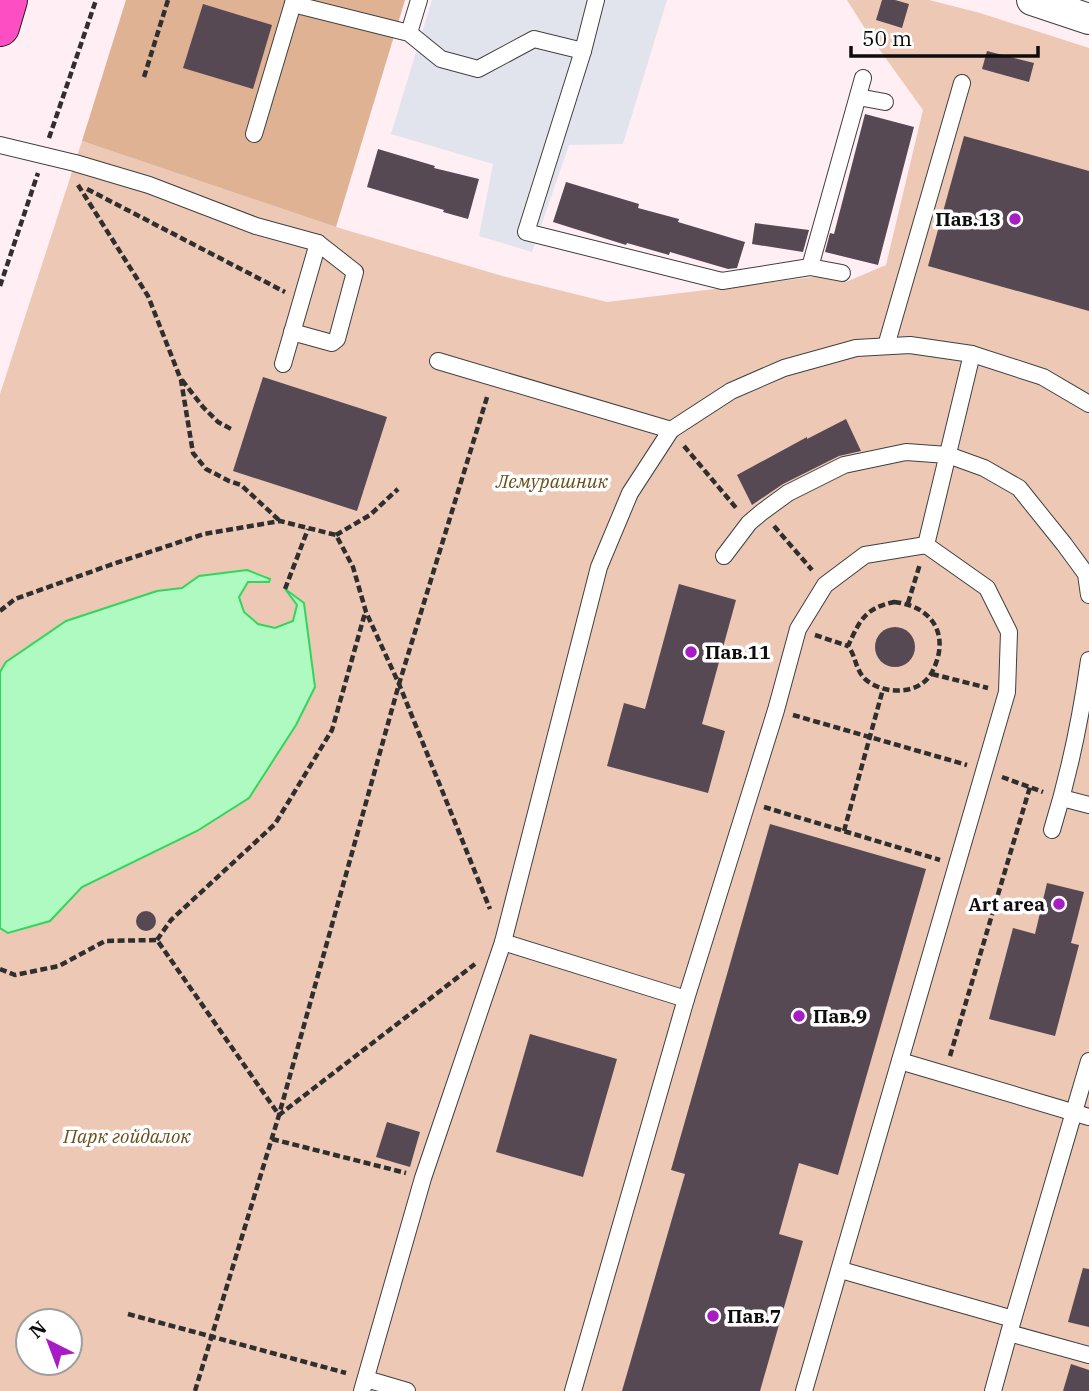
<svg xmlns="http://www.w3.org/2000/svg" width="1089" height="1391" font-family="'IBM Plex Serif',serif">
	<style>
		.industrial { fill: #e1e4ed }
		.green { fill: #ecc8b5; fill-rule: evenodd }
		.forest { fill: #deb293 }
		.water { fill: #affac1; stroke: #31d65d; stroke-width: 2 }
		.building { fill: #574953 }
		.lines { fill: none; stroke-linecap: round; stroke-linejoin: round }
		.lane-casing { stroke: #404040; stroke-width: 18 }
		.street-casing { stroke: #404040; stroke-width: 32 }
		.highway-casing { stroke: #1e1e1e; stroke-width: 40 }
		.path { stroke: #2f2f2f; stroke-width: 4.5; stroke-dasharray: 7 3.5; stroke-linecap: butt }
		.lane { stroke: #fff; stroke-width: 16 }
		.street { stroke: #fff; stroke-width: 30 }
		.highway { stroke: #fd4ec4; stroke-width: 38 }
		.poi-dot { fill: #a81cc6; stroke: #fff; stroke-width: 2.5 }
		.labels { text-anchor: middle; stroke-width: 7; stroke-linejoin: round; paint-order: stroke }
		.poi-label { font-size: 19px; font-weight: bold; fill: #0d0d0d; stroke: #fff; text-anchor: start }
		.park-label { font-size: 19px; font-style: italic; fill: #694e19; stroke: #fff }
	</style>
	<rect width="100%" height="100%" fill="#ffeef3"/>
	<polygon class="industrial" points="432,0 667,0 623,144 569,145 532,252 479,236 493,164 391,134"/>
	<path class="green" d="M847,0h82l51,13 109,35v1343h-1089v-997l82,-253 254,86 170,50 101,25 214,-26 25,6 40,-17 37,-155 -54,-75zM28,1321h42v42h-42z"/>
	<polygon class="forest" points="126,0 405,0 336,227 82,141"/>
	<polygon class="water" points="247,570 270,579 269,582 248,582 239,597 244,612 258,624 275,628 293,621 297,605 285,589 304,603 315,687 296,725 249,798 197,831 82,887 50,921 8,933 0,928 0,672 6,662 66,621 157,591 182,588 199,576"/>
	<g class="building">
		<polygon points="882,0 895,0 909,4 902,28 876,20"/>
		<polygon points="203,4 272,25 253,89 183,68"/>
		<polygon points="987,51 1034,63 1029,82 982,69"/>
		<polygon points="865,114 914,127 878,265 825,252 830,233 834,234"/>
		<polygon points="964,136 1089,171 1089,311 928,266"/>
		<polygon points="378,149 435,166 434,168 479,179 468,219 443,212 444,210 367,187"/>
		<polygon points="566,182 639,204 638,208 679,219 678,222 745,242 737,268 728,269 670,252 669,255 627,243 626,245 553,222"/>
		<polygon points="755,223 809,230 803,252 752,244"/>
		<polygon points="263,377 387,417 357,511 233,471"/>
		<polygon points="846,419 861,451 839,456 783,484 752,505 737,475 807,437 807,439"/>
		<polygon points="679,584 736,600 702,724 725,731 708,793 607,766 624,703 645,709"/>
		<circle cx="895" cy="647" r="20"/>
		<polygon points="770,824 926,869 838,1175 799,1163 779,1234 803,1241 760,1391 622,1391 685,1174 671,1170"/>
		<polygon points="1047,883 1084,892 1071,943 1079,945 1055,1036 989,1019 1013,928 1035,934"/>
		<circle cx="146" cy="921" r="10"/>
		<polygon points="530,1034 617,1059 583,1177 496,1152"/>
		<polygon points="387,1122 420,1132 410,1167 376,1157"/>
		<polygon points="1083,1268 1089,1269 1089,1327 1068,1322"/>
		<polygon points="1071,1364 1089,1370 1089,1391 1063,1391"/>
	</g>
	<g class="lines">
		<g class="lane-casing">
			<g id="lane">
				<polyline points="596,0 583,51 526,232 722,281 810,267 863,78"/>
				<polyline points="293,4 409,33 441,59 478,69 534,39 583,51"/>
				<polyline points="409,33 419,0"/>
				<polyline points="858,97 885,102"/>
				<polyline points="254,134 294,0"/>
				<polyline points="0,145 75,163 149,185 256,226 318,243 355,272 337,339 332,343 292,332"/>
				<polyline points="810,267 842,273"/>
				<polyline points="886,346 962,83"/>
				<polyline points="438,361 671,430"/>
				<polyline points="283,364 318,243"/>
				<polyline points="926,545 972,354"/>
				<polyline points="724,556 749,523 762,512 788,493 844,465 906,452 948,455 984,468 1019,488 1064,544 1086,574 1089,595"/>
				<polyline points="1062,798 1089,805"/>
				<path d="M1052,830c17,-55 29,-113 37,-170"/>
				<polyline points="503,942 686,999"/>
				<polyline points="900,1061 1089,1117"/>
				<polyline points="841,1270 1013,1319"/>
				<polyline points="1009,1333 1089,1355"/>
				<polyline points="366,1379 407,1391"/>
				<polyline points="362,1391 423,1178 503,942 599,567 630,493 671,430 731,391 784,368 856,348 910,345 972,354 1043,377 1089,404"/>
				<polyline points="573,1391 686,999 776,710 798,629 825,585 865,555 926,545 987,588 1009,632 1007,692 804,1391"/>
				<polyline points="993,1391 1009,1333 1089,1061"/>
			</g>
		</g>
		<g class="street-casing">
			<polyline id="street" points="1032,0 1089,19"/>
		</g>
		<g class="highway-casing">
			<polyline id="highway" points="0,27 8,0"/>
		</g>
		<g class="path">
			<polyline points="144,77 168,0"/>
			<polyline points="49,138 96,0"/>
			<polyline points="78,185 148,296 181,380 193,453 206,469 229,481 241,485 280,521"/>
			<polyline points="87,189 285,292"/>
			<polyline points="0,286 38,173"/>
			<polyline points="182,380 203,407 218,422 233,430"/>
			<polyline points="684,446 737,509"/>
			<polyline points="774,526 812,570"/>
			<polyline points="336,535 370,515 398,489"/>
			<polyline points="285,589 308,529"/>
			<path d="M894,602c39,4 57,34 38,70 -12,24 -49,23 -67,7 -10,-10 -9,-23 -17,-33 12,-26 17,-38 46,-44z"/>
			<polyline points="908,603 920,564"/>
			<polyline points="0,611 15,599 110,565 204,534 280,521 336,535 353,567 366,612 399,684 490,909"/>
			<polyline points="815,635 848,646"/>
			<polyline points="932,674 988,688"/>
			<polyline points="793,715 967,765"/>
			<polyline points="1002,777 1043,792"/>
			<polyline points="764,807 940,860"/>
			<polyline points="844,831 883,689"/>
			<polyline points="157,940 171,920 275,824 332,730 365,613"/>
			<polyline points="0,969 15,975 59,966 105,941 157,940 279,1115 475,964"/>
			<polyline points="950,1056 1030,787"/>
			<polyline points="272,1139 406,1173"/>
			<polyline points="128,1314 346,1373"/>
			<polyline points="195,1391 279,1115 399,684 488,394"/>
		</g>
		<use href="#lane" class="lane"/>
		<use href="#street" class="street"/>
		<use href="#highway" class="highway"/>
	</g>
	<g class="poi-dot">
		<circle cx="1015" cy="219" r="7"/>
		<circle cx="691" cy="652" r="7"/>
		<circle cx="1059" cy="904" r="7"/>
		<circle cx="799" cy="1016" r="7"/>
		<circle cx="713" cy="1316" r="7"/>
	</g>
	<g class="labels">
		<g class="poi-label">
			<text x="1001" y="226" text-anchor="end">Пав.13</text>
			<text x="705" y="659">Пав.11</text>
			<text x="1045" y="911" text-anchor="end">Art area</text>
			<text x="813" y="1023">Пав.9</text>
			<text x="727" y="1323">Пав.7</text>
		</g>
		<g class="park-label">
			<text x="552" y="488">Лемурашник</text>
			<text x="127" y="1143">Парк гойдалок</text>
		</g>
	</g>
	<g transform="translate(49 1342) rotate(318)"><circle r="33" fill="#ffffff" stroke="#9e9e9e" stroke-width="2"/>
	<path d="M0-5L12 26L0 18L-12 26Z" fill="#a81cc6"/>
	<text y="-10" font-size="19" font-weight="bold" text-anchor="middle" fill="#0d0d0d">N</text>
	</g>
	<path d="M851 46v10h187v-10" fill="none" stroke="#0d0d0d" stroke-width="3.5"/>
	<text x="862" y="46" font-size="21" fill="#0d0d0d" stroke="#ffffff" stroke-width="5" paint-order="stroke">50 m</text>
</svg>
